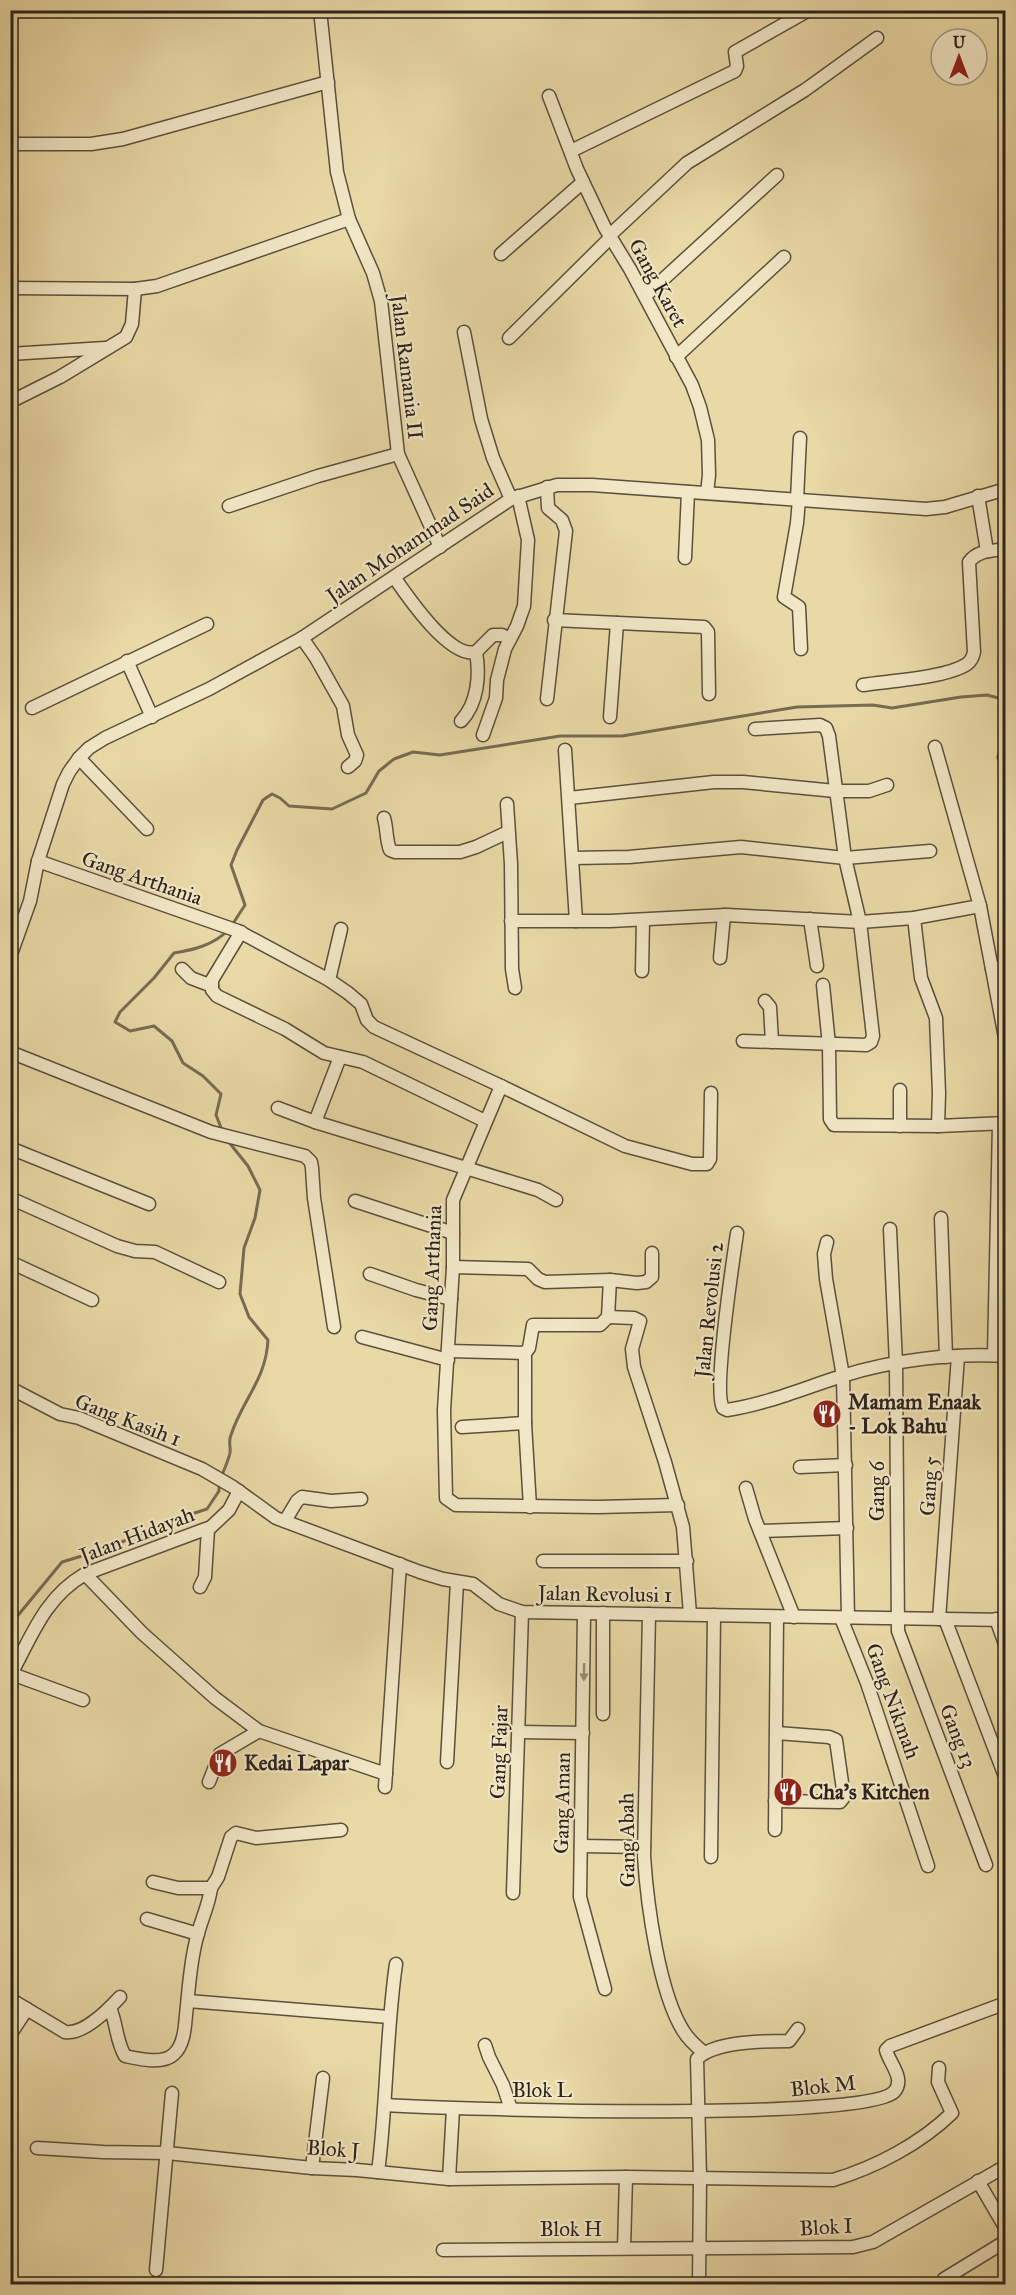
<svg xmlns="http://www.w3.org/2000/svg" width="1016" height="2295" font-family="'IM FELL Great Primer',serif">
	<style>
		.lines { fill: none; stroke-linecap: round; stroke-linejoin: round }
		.stream { stroke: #776b52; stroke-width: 3 }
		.minor-casing { stroke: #5b503e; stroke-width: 15 }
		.minor { stroke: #f1e6c5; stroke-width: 12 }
		.oneway { fill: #988e78 }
		.labels { text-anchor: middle; stroke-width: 4.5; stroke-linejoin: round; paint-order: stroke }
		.street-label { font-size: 21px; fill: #2c221b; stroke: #f1e6c5 }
		.poi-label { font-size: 21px; font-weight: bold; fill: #2c221b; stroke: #f1e6c5; text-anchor: start }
	</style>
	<rect width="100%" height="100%" fill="#e9d9a6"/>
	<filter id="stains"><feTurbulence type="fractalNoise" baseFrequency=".00333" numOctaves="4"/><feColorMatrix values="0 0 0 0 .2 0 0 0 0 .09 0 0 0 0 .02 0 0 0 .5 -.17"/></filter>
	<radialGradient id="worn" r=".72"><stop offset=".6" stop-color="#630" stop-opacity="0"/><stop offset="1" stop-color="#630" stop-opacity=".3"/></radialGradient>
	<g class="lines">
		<g class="stream">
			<polyline points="232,925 245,905 231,865 237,850 263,800 272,794 280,798 289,806 332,809 366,793 379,771 394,759 413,752 440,755 560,736 622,736 797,707 873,705 892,708 961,697 987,695 1006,700"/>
			<path d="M222,1130l-6,-15 5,-21 -18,-18 -20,-13 -11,-22 -18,-15 -24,5 -15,-9 5,-10 34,-34 20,-25c19,-3 40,-8 54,-23"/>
			<path d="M222,1475c3,-7 6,-14 8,-22 1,-6 -2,-12 1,-18 11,-35 35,-55 37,-95l-19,-23 -9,-23 4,-46 11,-30 5,-28 -12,-24 -20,-25"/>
			<polyline points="10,1625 62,1562 105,1549 176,1519 207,1509 219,1491 219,1484"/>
		</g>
		<g class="minor-casing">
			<g id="minor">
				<polyline points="320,10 337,172 349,219 373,273 381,301 398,454 440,547"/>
				<polyline points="549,96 577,169 605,228 630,269 692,385 700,407 708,440 709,475 707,493"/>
				<polyline points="14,144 91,144 123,139 328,82"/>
				<polyline points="571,151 735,71 737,66 735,52 809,10"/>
				<polyline points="609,236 687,163 805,90 877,38"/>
				<polyline points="501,254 583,182"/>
				<polyline points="10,288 135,289 157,286 349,219"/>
				<polyline points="645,296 777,175"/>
				<polyline points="464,332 481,419 493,458 511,499"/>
				<polyline points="509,338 610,238"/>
				<polyline points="10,354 105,348"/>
				<polyline points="676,357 784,257"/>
				<polyline points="10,402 60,377 126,337 132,324 135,289"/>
				<polyline points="978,496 987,551"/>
				<polyline points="797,499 800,438"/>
				<polyline points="799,499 797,523 784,597 799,607 801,649"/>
				<polyline points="229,506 318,476 398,454"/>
				<polyline points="685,558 688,492"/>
				<path d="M394,577c13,19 56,82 82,75l17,-17h9l8,4"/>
				<polyline points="554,620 704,627 708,632 709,694"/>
				<polyline points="302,638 316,658 343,706 348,735 357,755 355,761 348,767"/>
				<polyline points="127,661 152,717"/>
				<path d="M863,685c26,-4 83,-7 104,-21 4,-3 6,-7 7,-12l-5,-90c9,-12 23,-11 37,-13"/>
				<polyline points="547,699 566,531 562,520 548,508 547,487"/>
				<polyline points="32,708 207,624"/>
				<polyline points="610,717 617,623"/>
				<path d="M461,721c17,-18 19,-46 15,-69"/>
				<polyline points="483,735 496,698 497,680 505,649 517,626 524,606 528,540 518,496"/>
				<polyline points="935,747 980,906 992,969 1006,967"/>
				<polyline points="565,750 576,921"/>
				<polyline points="1004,757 1006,762"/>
				<polyline points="79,758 147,829"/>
				<polyline points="569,798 714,782 743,782 835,791 869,791 887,785"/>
				<polyline points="507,804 511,864 512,969 515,988"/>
				<path d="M384,818c3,10 2,22 6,32l5,2h65l16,-5 32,-15"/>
				<polyline points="573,858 629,857 741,847 845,858 930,851"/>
				<polyline points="38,861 238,931 329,980 348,993 361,1004 367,1020 374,1027 501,1086 453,1200 453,1267 444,1410 446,1498 456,1505 598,1507 678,1505"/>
				<polyline points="914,918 921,978 936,1018 939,1093 938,1126"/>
				<polyline points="810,919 817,966"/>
				<polyline points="511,921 610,921 727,915 860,922 914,918 980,906"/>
				<polyline points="241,932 212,980 212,990 217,996 285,1029 324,1053 363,1062 485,1121"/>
				<polyline points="10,957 30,901 38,861 63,784 69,772 79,758 89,748 105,738 209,689 302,638 511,499 557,485 592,485 926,509 945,507 1006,489"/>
				<polyline points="720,958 724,915"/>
				<polyline points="182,969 191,978 212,986"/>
				<polyline points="992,969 1006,1043"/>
				<polyline points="642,971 643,920"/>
				<polyline points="329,980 341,929"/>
				<polyline points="823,985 829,1045 830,1119 834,1125 938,1126 1006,1123"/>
				<polyline points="765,1001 770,1007 772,1042"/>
				<polyline points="743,1041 866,1045 871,1042 873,1036 860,922 845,858 829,736 826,728 820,725 755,729"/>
				<polyline points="10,1052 211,1132 305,1156 311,1162 312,1168 314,1198 334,1327"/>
				<polyline points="501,1086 625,1146 692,1164 707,1164 710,1159 711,1093"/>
				<polyline points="900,1090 900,1126"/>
				<polyline points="278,1108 315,1122 538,1190 556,1200"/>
				<polyline points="315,1122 340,1057"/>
				<polyline points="10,1148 149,1204"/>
				<polyline points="10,1198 117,1246 135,1251 155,1252 219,1282"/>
				<polyline points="355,1201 453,1233"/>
				<polyline points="941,1218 946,1357"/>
				<polyline points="890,1229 896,1364 898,1631 986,1865"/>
				<path d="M737,1233c-4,28 -24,158 -14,175l4,2c40,-6 77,-22 115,-34 51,-16 110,-23 164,-20"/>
				<polyline points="827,1242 824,1254 826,1279 843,1376 848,1618"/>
				<polyline points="10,1262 92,1300"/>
				<polyline points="453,1267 528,1269 538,1279 545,1282 610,1280 637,1283 646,1282 652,1277 652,1253"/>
				<polyline points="370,1274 416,1290 451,1299"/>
				<polyline points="608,1317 634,1318 640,1321 632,1349 634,1367 665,1462 683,1527 690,1614"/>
				<polyline points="362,1337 448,1360"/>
				<polyline points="448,1351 525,1353 529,1348 533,1325 600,1325 608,1317 610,1280"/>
				<polyline points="525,1353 525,1423 530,1507"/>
				<polyline points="994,1355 999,1124"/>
				<polyline points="10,1388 60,1414 79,1418 202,1469 233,1487 276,1518 420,1572 443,1579 473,1584 499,1604 522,1612 1006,1620"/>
				<polyline points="462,1427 525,1423"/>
				<polyline points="800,1467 846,1465"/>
				<polyline points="746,1488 755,1519 794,1617"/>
				<polyline points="285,1521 297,1501 302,1497 331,1501 361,1499"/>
				<polyline points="760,1531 847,1528"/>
				<polyline points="543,1561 687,1561"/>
				<polyline points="85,1574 142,1633 215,1698 259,1731 386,1774"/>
				<polyline points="200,1587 205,1577 208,1529"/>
				<polyline points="584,1613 580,1897 605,1989"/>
				<path d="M649,1614l-5,242c3,47 15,138 40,176 5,8 12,14 19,20"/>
				<polyline points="841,1618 867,1683 928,1866"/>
				<polyline points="939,1619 958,1356"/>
				<polyline points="945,1619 1006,1779"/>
				<polyline points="996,1619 1006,1647"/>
				<polyline points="12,1674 83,1700"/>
				<path d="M10,1676c22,-40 34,-78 75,-102l126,-47 18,-17 10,-19"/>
				<polyline points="603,1714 603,1613"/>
				<polyline points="519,1732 583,1733"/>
				<polyline points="447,1762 457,1582"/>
				<polyline points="209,1782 220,1754 259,1731"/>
				<polyline points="385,1787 400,1564"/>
				<polyline points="775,1801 840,1802 844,1797 836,1740 829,1737 777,1733"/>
				<polyline points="775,1830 777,1617"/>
				<polyline points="581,1846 644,1847"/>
				<polyline points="711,1857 714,1615"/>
				<polyline points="211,1888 218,1877 231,1837 236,1833 256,1838 341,1830"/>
				<polyline points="513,1893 522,1612"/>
				<polyline points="147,1919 198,1934"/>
				<path d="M10,1999l55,33c18,3 43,-22 55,-35"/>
				<polyline points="188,2001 389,2017"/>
				<path d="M110,2008c7,16 6,33 15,48 14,3 38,9 49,-2 10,-9 11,-27 12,-39 3,-27 4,-53 11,-78 4,-17 12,-32 14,-49h-33l-25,-6"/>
				<polyline points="10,2035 27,2009"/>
				<polyline points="485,2045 489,2057 503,2085 511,2109"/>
				<path d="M385,2105c65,4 479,17 509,-13 12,-13 -5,-29 -8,-42l4,-4 116,-43"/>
				<polyline points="37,2148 103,2152 167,2153 312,2168 357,2170 449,2179 626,2177 624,2248"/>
				<polyline points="312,2168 323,2078"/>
				<path d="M378,2172c9,-69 8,-139 18,-208"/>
				<path d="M626,2177l207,3c43,-13 87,-36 119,-67l-14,-31 1,-14"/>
				<polyline points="449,2179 453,2109"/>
				<polyline points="978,2181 1006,2229"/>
				<polyline points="443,2250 853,2247 873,2242 1006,2166"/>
				<polyline points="156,2270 172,2093"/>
				<polyline points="944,2279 1006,2241"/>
				<path d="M699,2284l1,-107 -3,-118c17,-18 68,-18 92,-18l9,-12"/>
			</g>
		</g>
		<use href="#minor" class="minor"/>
	</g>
	<defs><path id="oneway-solid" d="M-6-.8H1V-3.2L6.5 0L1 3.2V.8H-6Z" transform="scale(1.5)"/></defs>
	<use class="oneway" href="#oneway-solid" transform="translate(584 1672) rotate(91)"/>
	<defs>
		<g id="restaurant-disc" transform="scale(1.5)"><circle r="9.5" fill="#8f2418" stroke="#f1e6c5"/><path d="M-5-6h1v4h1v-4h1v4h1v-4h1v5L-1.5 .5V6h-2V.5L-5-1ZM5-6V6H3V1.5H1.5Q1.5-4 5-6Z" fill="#fff"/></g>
	</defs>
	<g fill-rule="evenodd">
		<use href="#restaurant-disc" x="827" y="1414"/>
		<use href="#restaurant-disc" x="223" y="1763"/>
		<use href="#restaurant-disc" x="788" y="1792"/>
	</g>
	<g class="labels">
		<g class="street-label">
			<text transform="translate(658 283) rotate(61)" y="7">Gang Karet</text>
			<text transform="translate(407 367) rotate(83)" y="7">Jalan Ramania II</text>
			<text transform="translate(410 543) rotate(-34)" y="7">Jalan Mohammad Said</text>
			<text transform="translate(142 878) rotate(19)" y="7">Gang Arthania</text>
			<text transform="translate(432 1268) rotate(-88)" y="7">Gang Arthania</text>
			<text transform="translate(709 1310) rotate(-84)" y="7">Jalan Revolusi 2</text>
			<text transform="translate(128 1420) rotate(21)" y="7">Gang Kasih 1</text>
			<text transform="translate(929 1486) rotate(-86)" y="7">Gang 5</text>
			<text transform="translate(877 1491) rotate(-90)" y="7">Gang 6</text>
			<text transform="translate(137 1535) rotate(-21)" y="7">Jalan Hidayah</text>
			<text transform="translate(605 1594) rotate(1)" y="7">Jalan Revolusi 1</text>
			<text transform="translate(893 1701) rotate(70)" y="7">Gang Nikmah</text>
			<text transform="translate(958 1736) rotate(69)" y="7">Gang 13</text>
			<text transform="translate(499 1752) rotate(-88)" y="7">Gang Fajar</text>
			<text transform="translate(562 1803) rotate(-89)" y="7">Gang Aman</text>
			<text transform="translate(627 1840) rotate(-91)" y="7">Gang Abah</text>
			<text transform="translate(823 2086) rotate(-6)" y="7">Blok M</text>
			<text x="542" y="2097">Blok L</text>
			<text transform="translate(333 2149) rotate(4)" y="7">Blok J</text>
			<text transform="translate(826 2227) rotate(-3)" y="7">Blok I</text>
			<text x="571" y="2236">Blok H</text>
		</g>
		<g class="poi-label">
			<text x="848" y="1409">Mamam Enaak<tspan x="848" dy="24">- Lok Bahu</tspan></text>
			<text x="244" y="1770">Kedai Lapar</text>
			<text x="809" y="1799">Cha's Kitchen</text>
		</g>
	</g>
	<rect width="1016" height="2295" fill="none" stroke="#e9d9a6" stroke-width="36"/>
	<rect x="12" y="12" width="992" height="2271" fill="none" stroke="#2c221b" stroke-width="3"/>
	<rect x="18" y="18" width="980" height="2259" fill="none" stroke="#2c221b" stroke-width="1.5"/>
	<g transform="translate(959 57)"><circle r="28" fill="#f1e6c5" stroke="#a29881" stroke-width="1.5"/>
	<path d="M0-4.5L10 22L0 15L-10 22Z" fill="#8f2418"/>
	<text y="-9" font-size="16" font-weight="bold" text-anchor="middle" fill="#2c221b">U</text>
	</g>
	<rect width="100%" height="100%" filter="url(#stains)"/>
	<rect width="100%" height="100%" fill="url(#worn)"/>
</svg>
